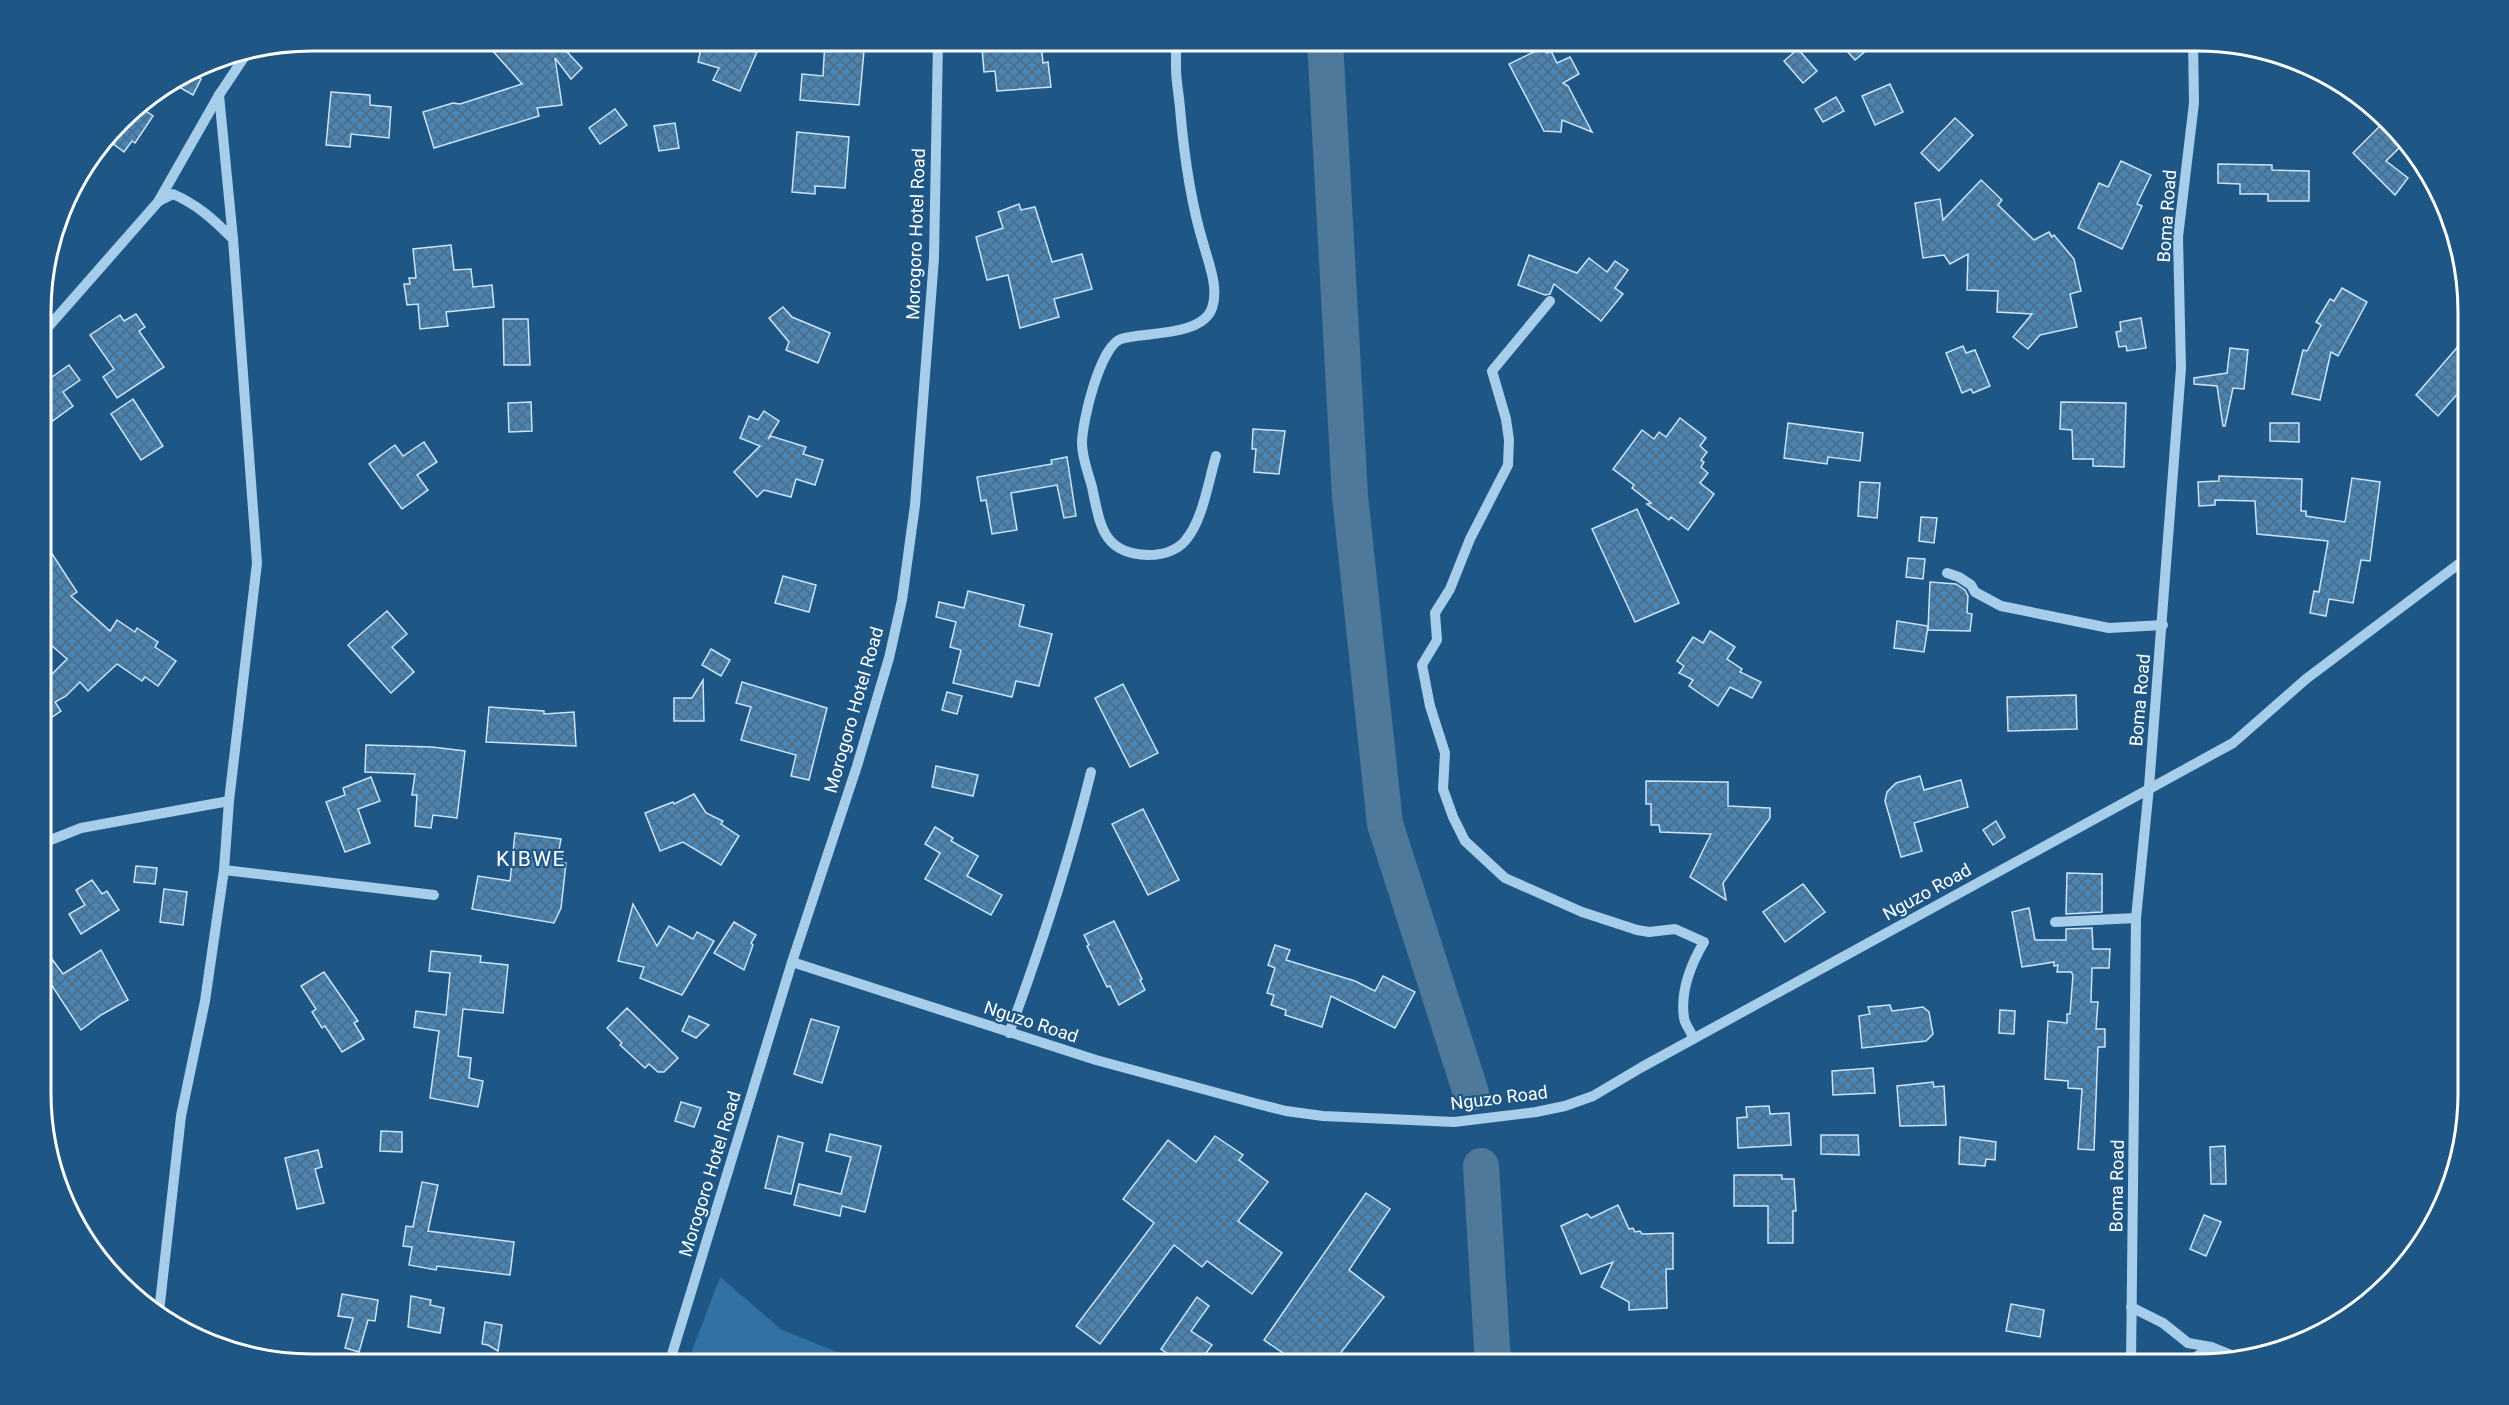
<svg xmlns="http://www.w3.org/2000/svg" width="2509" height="1405" font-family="Roboto,sans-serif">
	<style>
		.grass { fill: #3171a3 }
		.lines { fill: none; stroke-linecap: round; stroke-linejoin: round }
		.river { stroke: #4f799a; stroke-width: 36 }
		.building { fill: url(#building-cross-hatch); stroke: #cbe4f8; stroke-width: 1.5 }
		.minor { stroke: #a6cdea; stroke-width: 10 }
		.labels { text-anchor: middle; stroke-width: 4.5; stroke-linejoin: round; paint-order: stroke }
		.street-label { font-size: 18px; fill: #fff; stroke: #1e5786 }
		.quarter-label { font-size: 21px; letter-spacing: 1.5px; fill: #fff; stroke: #1e5786 }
		.rim { fill: none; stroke: #fff; stroke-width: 3 }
	</style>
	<defs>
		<pattern id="building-cross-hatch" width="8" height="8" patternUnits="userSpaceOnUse" patternTransform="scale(1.5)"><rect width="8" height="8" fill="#4a83b0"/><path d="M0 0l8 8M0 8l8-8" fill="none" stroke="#4b6a83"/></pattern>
	</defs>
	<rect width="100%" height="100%" fill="#1e5786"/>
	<polygon class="grass" points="720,1277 782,1330 867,1364 687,1364"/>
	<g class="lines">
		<g class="river">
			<polyline points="1325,41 1350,496 1385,824 1471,1093"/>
			<polyline points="1481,1166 1493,1364"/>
		</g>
	</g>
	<g class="building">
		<polygon points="483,40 556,40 582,68 571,79 555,58 562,105 537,108 539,116 434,148 423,112 453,103 460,104 522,84"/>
		<polygon points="703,40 730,40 757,52 740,91 713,80 719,68 698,62"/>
		<polygon points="825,40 865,40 859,105 800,100 802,74 823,76"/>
		<polygon points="1837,40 1858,40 1867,50 1855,60"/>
		<polygon points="1041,43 1043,63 1048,62 1051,87 997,91 995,71 984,72 982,48"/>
		<polygon points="1544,47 1547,53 1551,51 1557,63 1570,57 1579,74 1563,83 1568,86 1592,132 1562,120 1561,132 1544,131 1509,64"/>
		<polygon points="1798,49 1817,71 1803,83 1784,61"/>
		<polygon points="189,73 201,79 193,95 172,83"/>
		<polygon points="1890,84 1903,112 1875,125 1862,96"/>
		<polygon points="331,92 370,95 370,105 391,107 389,138 351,134 350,147 326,145"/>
		<polygon points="1836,97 1844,111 1823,122 1815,109"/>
		<polygon points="137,105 153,116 135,143 132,141 124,152 108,140"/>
		<polygon points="615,109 627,125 600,144 589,128"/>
		<polygon points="1955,118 1973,135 1939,171 1921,153"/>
		<polygon points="675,123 679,148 659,151 654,126"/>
		<polygon points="2382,124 2403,144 2386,161 2408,178 2395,195 2353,153"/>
		<polygon points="797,132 849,137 845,188 815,186 815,194 792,192"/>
		<polygon points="2121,161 2151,175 2137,204 2142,206 2122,249 2078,228 2099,183 2108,187"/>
		<polygon points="2218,164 2272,165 2272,170 2309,171 2309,201 2268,201 2268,194 2240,194 2240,184 2218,183"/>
		<polygon points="1981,180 2002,200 1998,205 2034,240 2049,232 2052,237 2054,235 2074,259 2081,291 2070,294 2077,327 2040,335 2028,349 2013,337 2032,314 1997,312 1998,291 1967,290 1968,254 1950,264 1944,255 1923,258 1915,203 1940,199 1943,220"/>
		<polygon points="1019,204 1021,210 1035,207 1052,262 1082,254 1092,289 1054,299 1059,317 1020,328 1008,275 987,280 976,237 1003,228 998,212"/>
		<polygon points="451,245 454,270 471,269 473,287 492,285 494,307 446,312 448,326 420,329 418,304 407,305 404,284 410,284 409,278 416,278 413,249"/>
		<polygon points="1529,255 1577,273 1589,258 1607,272 1615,261 1628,270 1615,288 1623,294 1601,321 1554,284 1550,294 1545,295 1518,285"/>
		<polygon points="2342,288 2367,302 2338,356 2331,352 2320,400 2292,394 2303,350 2307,351 2321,325 2316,322 2330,299 2334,301"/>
		<polygon points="783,307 792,317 830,333 818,363 786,350 789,342 769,318"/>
		<polygon points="136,314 145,327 139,331 164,367 117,398 103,377 114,369 90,335 120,315 124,321"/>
		<polygon points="2141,318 2146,348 2127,351 2126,346 2119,347 2116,332 2121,331 2120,322"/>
		<polygon points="503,319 528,319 530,365 504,365"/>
		<polygon points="2468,335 2468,382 2438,416 2416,395"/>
		<polygon points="1963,346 1966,353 1975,350 1990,386 1973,393 1971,389 1962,393 1946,353"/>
		<polygon points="2230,348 2248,350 2244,389 2233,388 2225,426 2223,426 2217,386 2194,384 2194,378 2227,373"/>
		<polygon points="43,364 52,377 69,365 80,380 63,392 73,406 43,428"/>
		<polygon points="133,399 163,446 141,460 111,414"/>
		<polygon points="531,402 532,431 509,432 508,403"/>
		<polygon points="2061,402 2126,403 2124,467 2093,466 2093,459 2073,459 2072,430 2060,429"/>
		<polygon points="764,411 779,421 768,439 771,436 806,447 803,454 823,460 815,485 796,479 791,497 764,490 757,497 734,472 760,446 740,438 749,416 758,420"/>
		<polygon points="1680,418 1706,438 1700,446 1707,452 1701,460 1704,462 1701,467 1708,473 1700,483 1714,494 1688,530 1671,517 1669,520 1647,504 1651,503 1632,488 1634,485 1613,469 1642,430 1654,439 1659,432 1666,437"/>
		<polygon points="1788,423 1863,433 1860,461 1828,457 1827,464 1784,458"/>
		<polygon points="2270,423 2299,423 2299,442 2270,441"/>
		<polygon points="1253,429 1285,431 1279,474 1254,472 1256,449 1252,449"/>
		<polygon points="424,442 437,462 417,475 428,490 402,509 369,464 395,445 403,456"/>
		<polygon points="1067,457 1076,516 1064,518 1057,485 1011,493 1017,530 992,534 986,500 981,501 977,477 1052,464 1051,460"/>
		<polygon points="2219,476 2302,479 2301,511 2306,511 2306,516 2345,522 2352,478 2380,482 2370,561 2361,560 2353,603 2329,599 2326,616 2310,613 2314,591 2319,592 2328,541 2257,534 2255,501 2215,500 2215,505 2199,506 2198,482 2219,481"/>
		<polygon points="1860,482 1880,483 1877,518 1858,516"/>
		<polygon points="1637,509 1679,603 1635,622 1592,529"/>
		<polygon points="1921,517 1937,518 1934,543 1919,541"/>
		<polygon points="43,540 77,592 71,596 110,631 117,620 135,632 137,628 158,642 155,647 176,661 158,686 145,677 142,681 117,664 88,691 80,682 66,696 55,702 61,711 43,723 43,683 67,659 43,638"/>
		<polygon points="1908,558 1925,559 1923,579 1906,577"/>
		<polygon points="783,576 816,585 809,612 775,603"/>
		<polygon points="1930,582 1956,584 1965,590 1968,596 1967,613 1972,614 1970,631 1928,630"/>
		<polygon points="968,591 1024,605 1019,626 1052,634 1039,686 1016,681 1012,697 953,683 961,650 950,647 956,622 936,617 939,602 964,608"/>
		<polygon points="387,611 407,634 392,647 414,672 391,693 348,645"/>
		<polygon points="1897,621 1928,626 1924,652 1894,648"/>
		<polygon points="1710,631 1735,647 1727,659 1742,669 1740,672 1761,682 1752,698 1730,687 1718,706 1689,686 1693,680 1679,673 1684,666 1677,661 1693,637 1703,643"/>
		<polygon points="711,649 730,660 721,676 702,665"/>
		<polygon points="703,680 704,721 674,721 674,698 692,698"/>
		<polygon points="742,682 827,708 809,780 791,776 796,755 741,740 751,707 736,703"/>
		<polygon points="1123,684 1158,753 1130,767 1095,698"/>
		<polygon points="947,692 962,696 957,714 942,710"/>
		<polygon points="2076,695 2077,729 2008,731 2007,697"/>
		<polygon points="489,707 544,711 544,714 574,712 576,746 486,742"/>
		<polygon points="366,745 432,747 465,751 457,818 433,815 431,828 415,826 417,795 412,795 415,774 365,772"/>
		<polygon points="936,766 978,775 973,796 932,787"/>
		<polygon points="1920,776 1924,790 1961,780 1968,807 1914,823 1922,851 1901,857 1885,801 1887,792 1896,783"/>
		<polygon points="371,777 380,801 358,809 370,843 345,852 326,802 345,795 343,788"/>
		<polygon points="1646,781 1728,782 1728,806 1770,808 1770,818 1723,883 1726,900 1690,877 1711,834 1660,832 1659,825 1651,825 1651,804 1646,804"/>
		<polygon points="694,794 706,813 723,821 721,824 739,836 721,865 683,842 660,851 645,813 673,802 674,804"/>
		<polygon points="1143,809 1179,880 1148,895 1112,824"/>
		<polygon points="1996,821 2005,837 1993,845 1983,830"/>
		<polygon points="935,827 953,838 951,841 978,856 967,876 1002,895 991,915 925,879 940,853 925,844"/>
		<polygon points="515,833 561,839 559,850 563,850 562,863 566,863 561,908 554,923 472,909 478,876 510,881"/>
		<polygon points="136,866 157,868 155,884 134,882"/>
		<polygon points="2067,873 2102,874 2102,912 2066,914"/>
		<polygon points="92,880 102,894 107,891 119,910 81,934 69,914 85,905 76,890"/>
		<polygon points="1803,884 1825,912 1785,942 1763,912"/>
		<polygon points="164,889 187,892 183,925 160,922"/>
		<polygon points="633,904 657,946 669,926 693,939 697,932 714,941 682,995 640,978 644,967 618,961"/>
		<polygon points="2029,908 2035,940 2066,940 2066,929 2092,928 2093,949 2110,949 2109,968 2092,968 2091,1002 2098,1002 2096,1029 2105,1029 2105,1047 2098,1047 2094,1150 2078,1149 2082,1089 2068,1088 2068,1081 2045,1079 2048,1021 2067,1023 2067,1014 2070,1014 2073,975 2071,972 2057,972 2058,965 2054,966 2054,962 2022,967 2012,912"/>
		<polygon points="1114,921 1142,979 1140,980 1145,990 1119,1005 1110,986 1107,987 1087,946 1089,945 1084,935"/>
		<polygon points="734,922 756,935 751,943 753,945 744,970 714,953"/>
		<polygon points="1275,945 1290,950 1286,960 1355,981 1375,991 1383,976 1415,992 1395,1028 1331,996 1322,1027 1285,1015 1286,1010 1271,1005 1274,995 1267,993 1275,968 1268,965"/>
		<polygon points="43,947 63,974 101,950 128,1000 101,1015 81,1030 43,972"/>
		<polygon points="431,951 481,956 480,962 508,965 503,1013 463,1009 458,1056 471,1058 469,1078 483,1081 478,1107 430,1098 439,1031 414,1027 416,1011 446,1015 450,973 429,971"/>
		<polygon points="324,972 358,1021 354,1023 364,1039 342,1052 325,1026 322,1028 312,1012 316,1009 301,986"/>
		<polygon points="1890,1005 1892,1011 1923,1007 1929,1012 1933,1034 1926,1041 1862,1048 1859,1016 1870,1014 1868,1007"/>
		<polygon points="627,1008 678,1058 664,1072 658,1072 649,1064 645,1068 620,1045 622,1043 607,1028"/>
		<polygon points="2000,1010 2015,1011 2014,1034 1999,1033"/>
		<polygon points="689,1016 709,1025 696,1038 682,1031"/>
		<polygon points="811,1019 839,1027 822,1083 794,1074"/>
		<polygon points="1873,1068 1875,1093 1833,1095 1832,1071"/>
		<polygon points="1933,1082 1934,1087 1944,1086 1946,1125 1900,1126 1897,1086"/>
		<polygon points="681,1102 701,1108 694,1127 675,1121"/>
		<polygon points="1769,1106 1770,1114 1789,1113 1791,1145 1738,1148 1737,1118 1747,1117 1746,1107"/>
		<polygon points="381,1131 402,1132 402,1152 380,1151"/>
		<polygon points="830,1134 881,1146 865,1212 842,1206 840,1216 794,1205 799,1184 841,1194 851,1157 826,1151"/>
		<polygon points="1821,1135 1858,1135 1859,1155 1821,1154"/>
		<polygon points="778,1136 803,1143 791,1194 765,1188"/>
		<polygon points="1215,1136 1243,1155 1239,1160 1268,1182 1238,1221 1282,1253 1252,1294 1207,1261 1202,1267 1174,1245 1100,1344 1076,1326 1154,1223 1123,1199 1168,1140 1196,1162"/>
		<polygon points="1960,1137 1996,1142 1995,1160 1986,1159 1985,1166 1959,1164"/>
		<polygon points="2225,1146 2226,1184 2211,1184 2210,1147"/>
		<polygon points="318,1150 322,1167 315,1169 324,1203 297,1209 285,1158"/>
		<polygon points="1734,1175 1782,1175 1782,1179 1794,1179 1796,1211 1793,1211 1793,1243 1768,1243 1768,1206 1734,1206"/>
		<polygon points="422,1182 438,1185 428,1231 514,1242 510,1275 437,1266 436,1270 409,1265 412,1247 403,1246 406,1226 413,1227"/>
		<polygon points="1366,1193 1390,1209 1349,1270 1384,1297 1332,1364 1299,1364 1264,1340"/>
		<polygon points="1618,1205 1629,1229 1633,1228 1635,1232 1640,1231 1642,1234 1673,1233 1673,1269 1666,1269 1667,1308 1629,1310 1629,1302 1601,1287 1613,1262 1581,1274 1561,1226 1587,1214 1591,1218"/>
		<polygon points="2204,1215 2221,1222 2206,1256 2190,1249"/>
		<polygon points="342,1294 378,1300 375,1321 368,1320 359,1352 345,1348 353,1318 338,1316"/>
		<polygon points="411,1296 431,1300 430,1305 444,1308 440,1333 408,1327"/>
		<polygon points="1197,1297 1209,1306 1191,1331 1212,1345 1198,1364 1182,1364 1161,1349"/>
		<polygon points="2011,1304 2044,1310 2040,1337 2006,1331"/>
		<polygon points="485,1322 502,1325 498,1351 488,1345 482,1344"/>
	</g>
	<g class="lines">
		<g class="minor">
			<path d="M1176,41c0,9 0,17 0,27 0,13 3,27 4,40 4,47 10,93 24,138 5,18 15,43 8,62 -10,29 -69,24 -91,31 -21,7 -39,83 -39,104 0,15 6,29 10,44 8,37 10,67 56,68 14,0 27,-3 37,-14 18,-21 23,-58 31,-85"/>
			<path d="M159,201l14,-7c25,11 41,26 60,45"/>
			<path d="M1550,301l-58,70 14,48 3,21 -1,25 -38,74 -20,50 -15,24 2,27 -15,25 8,41 15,47 -2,36 10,28 12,24 40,37 77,34 55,18 12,2 26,-3 29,13c-13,22 -24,49 -20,76 1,8 8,13 9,21"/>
			<polyline points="43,333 158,202 219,95 247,53"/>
			<polyline points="1947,573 1959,577 1971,585 1975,592 2001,606 2109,628 2163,625"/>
			<polyline points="43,843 81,828 229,801"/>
			<polyline points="224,870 434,895"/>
			<polyline points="2055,922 2136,918"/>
			<polyline points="792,962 1096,1060 1258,1104 1286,1111 1323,1116 1454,1122 1536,1112 1565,1106 1593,1096 1642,1067 2233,743 2306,679 2468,557"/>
			<path d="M1009,1033c32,-86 60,-172 82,-261"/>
			<polyline points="2131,1307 2163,1323 2188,1343 2211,1347 2193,1359 2196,1364"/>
			<polyline points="159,1312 181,1116 205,1001 224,870 229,801 257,563 233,239 219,95"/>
			<polyline points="2211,1347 2241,1359"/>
			<polyline points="669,1364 792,962 857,766 889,658 902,600 915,505 934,258 938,41"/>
			<polyline points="2131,1364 2136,918 2149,787 2181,368 2178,237 2194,103 2193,41"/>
		</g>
	</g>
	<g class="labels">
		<g class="street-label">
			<text transform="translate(2167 216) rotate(-86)" y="6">Boma Road</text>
			<text transform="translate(916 234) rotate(-88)" y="6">Morogoro Hotel Road</text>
			<text transform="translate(2140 700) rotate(-85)" y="6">Boma Road</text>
			<text transform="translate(854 710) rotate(-74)" y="6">Morogoro Hotel Road</text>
			<text transform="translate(1927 892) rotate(-29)" y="6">Nguzo Road</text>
			<text transform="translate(1031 1022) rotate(18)" y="6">Nguzo Road</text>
			<text transform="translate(1499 1098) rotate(-7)" y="6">Nguzo Road</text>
			<text transform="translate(710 1174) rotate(-73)" y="6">Morogoro Hotel Road</text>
			<text transform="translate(2117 1186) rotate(-89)" y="6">Boma Road</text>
		</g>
		<g class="quarter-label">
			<text x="531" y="866">KIBWE</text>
		</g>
	</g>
	<path d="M0 0H2509V1405H0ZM312 51H2197A261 261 0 0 1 2458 312V1093A261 261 0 0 1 2197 1354H312A261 261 0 0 1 51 1093V312A261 261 0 0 1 312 51Z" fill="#1e5786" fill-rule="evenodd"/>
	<path class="rim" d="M312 51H2197A261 261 0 0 1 2458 312V1093A261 261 0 0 1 2197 1354H312A261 261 0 0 1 51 1093V312A261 261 0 0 1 312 51Z"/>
</svg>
